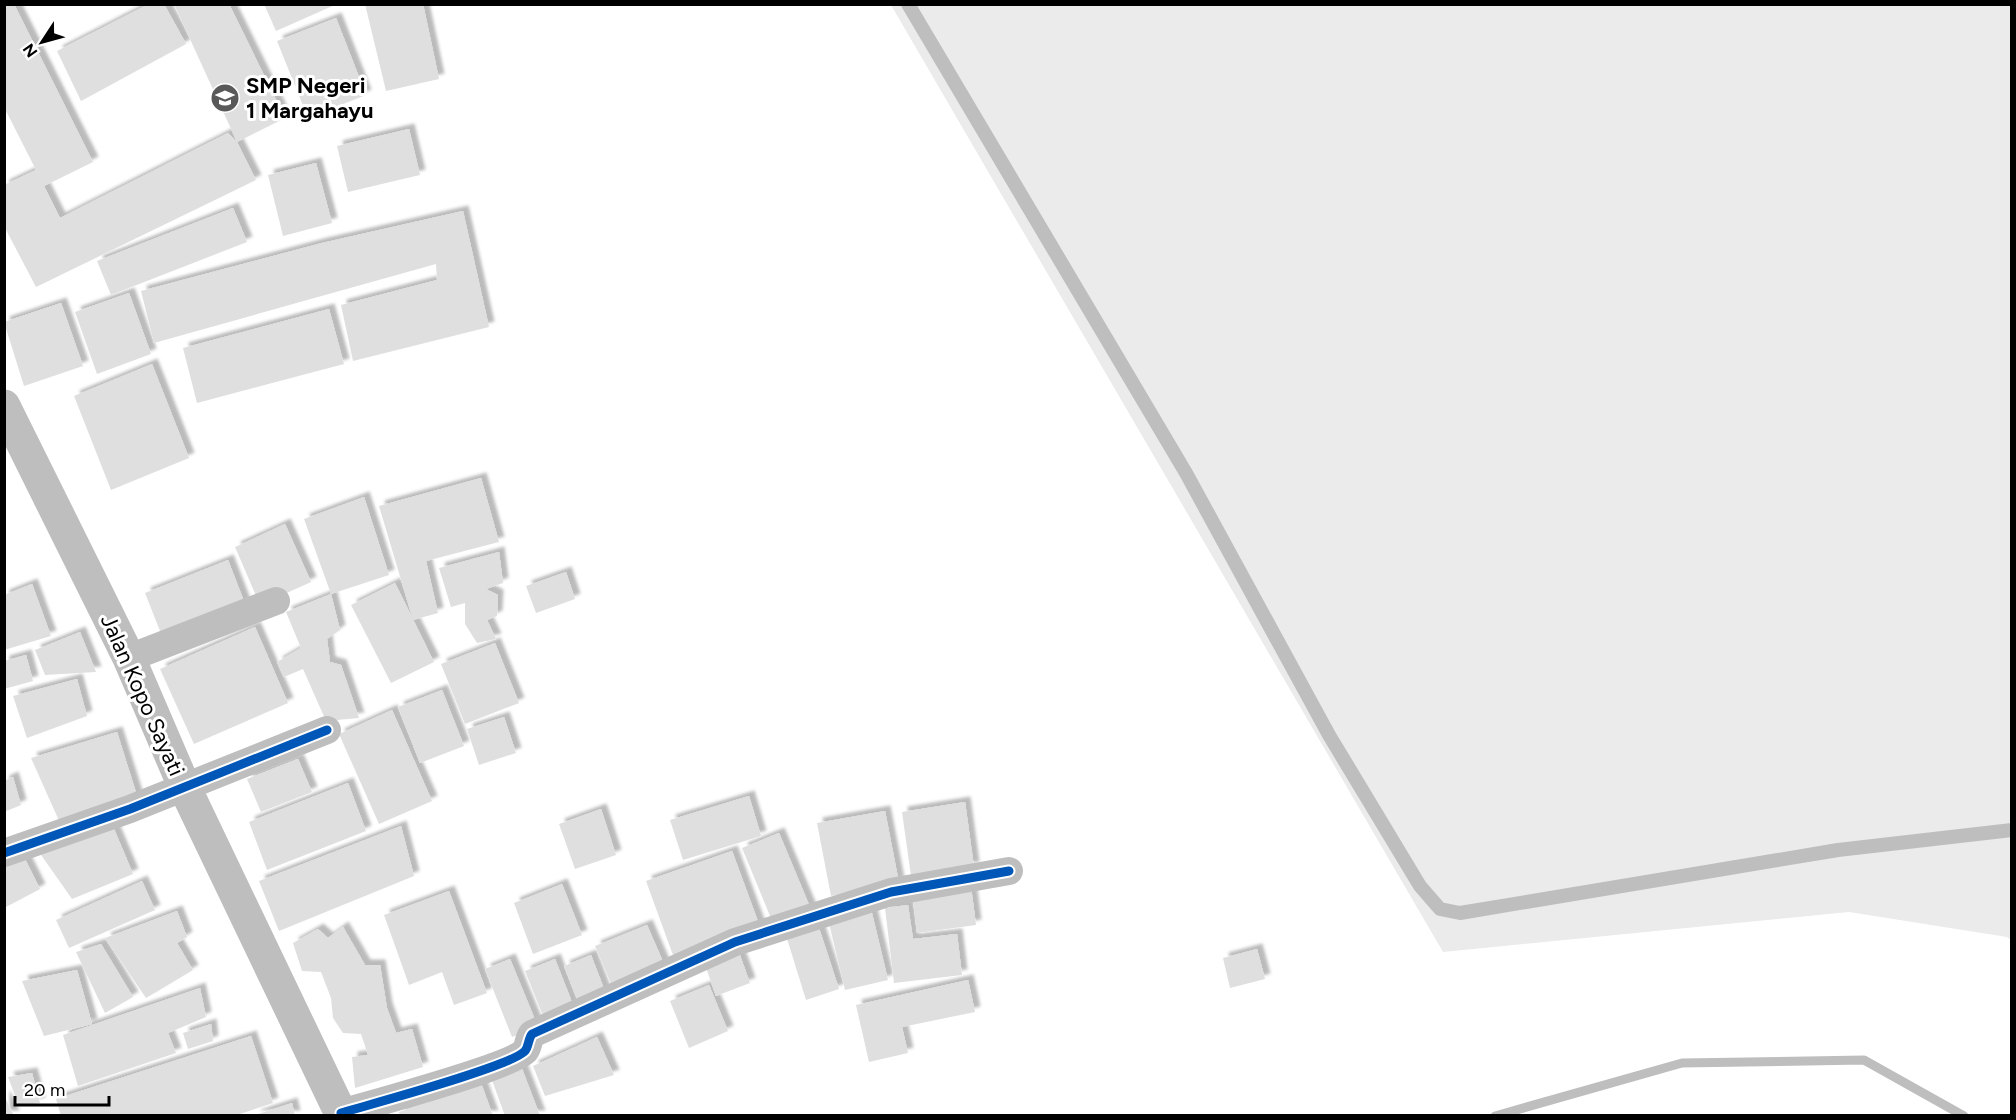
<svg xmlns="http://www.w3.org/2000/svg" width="2016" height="1120" font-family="Figtree,sans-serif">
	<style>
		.green { fill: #ebebeb }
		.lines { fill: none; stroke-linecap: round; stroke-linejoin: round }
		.stream { stroke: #bebebe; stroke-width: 9 }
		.building { fill: #dfdfdf; filter: url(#shadow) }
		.service { stroke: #bebebe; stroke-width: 14 }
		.minor { stroke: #bebebe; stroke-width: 28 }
		.primary { stroke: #bebebe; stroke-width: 33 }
		.cycleway-casing { stroke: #fff; stroke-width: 13 }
		.cycleway { stroke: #0057b8; stroke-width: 9 }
		.labels { text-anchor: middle; stroke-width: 6; stroke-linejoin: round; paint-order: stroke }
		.poi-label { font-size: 22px; font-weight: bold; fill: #000; stroke: #fff; text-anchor: start }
		.street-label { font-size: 22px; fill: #000; stroke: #fff }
	</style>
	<defs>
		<filter id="shadow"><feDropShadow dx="5.5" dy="-5.5" stdDeviation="1.5" flood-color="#0004"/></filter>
	</defs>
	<rect width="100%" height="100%" fill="#fff"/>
	<polygon class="green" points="891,5 2011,5 2011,940 2007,937 1849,912 1443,952"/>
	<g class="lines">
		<polyline class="stream" points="1495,1116 1682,1063 1864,1060 1964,1116"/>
	</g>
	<g class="building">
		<polygon points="4,4 14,4 93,162 44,186 60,218 228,133 237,142 256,180 36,287 4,226 4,185 36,170 4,107"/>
		<polygon points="149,4 164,4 186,44 81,101 57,51"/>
		<polygon points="174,4 229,4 285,118 237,142"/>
		<polygon points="264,4 337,4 276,31"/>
		<polygon points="365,4 423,4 439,79 386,91"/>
		<polygon points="336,18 366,95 308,118 277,41"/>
		<polygon points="409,129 420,175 348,192 337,146"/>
		<polygon points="316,163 332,223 283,236 268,175"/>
		<polygon points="233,208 247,242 111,295 97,261"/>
		<polygon points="463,211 489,327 353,361 341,305 437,280 436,264 154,343 141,291 322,243"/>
		<polygon points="129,293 151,354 97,374 75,312"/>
		<polygon points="61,303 83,366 24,386 4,322"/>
		<polygon points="329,309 344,364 197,403 183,348"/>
		<polygon points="152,364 189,458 111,490 74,396"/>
		<polygon points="481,478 499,542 426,561 438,613 413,620 379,506"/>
		<polygon points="364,497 389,575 331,594 304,519"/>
		<polygon points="285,524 311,582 260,605 235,547"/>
		<polygon points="499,552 503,583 486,589 498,595 497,616 487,620 496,639 477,643 465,624 465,603 451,607 439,568"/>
		<polygon points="228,560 245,604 162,636 145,593"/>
		<polygon points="566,572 575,599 536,613 526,586"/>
		<polygon points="395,583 434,662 391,683 351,605"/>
		<polygon points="32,584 51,636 4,650 4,595"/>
		<polygon points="331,594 340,630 327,639 330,662 341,665 359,718 326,721 303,669 284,677 277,662 301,648 286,612"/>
		<polygon points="255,627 288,703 194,744 160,669"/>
		<polygon points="80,632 96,672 45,675 35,650"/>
		<polygon points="495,643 519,703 465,724 441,664"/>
		<polygon points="26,655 33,681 4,689 4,661"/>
		<polygon points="77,679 87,716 27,738 13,696"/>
		<polygon points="442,690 464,746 420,763 398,707"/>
		<polygon points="392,710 432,801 379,824 339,734"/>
		<polygon points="504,717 516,753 479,765 467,729"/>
		<polygon points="117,732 138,799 60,823 31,758"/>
		<polygon points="298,759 312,792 261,812 247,779"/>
		<polygon points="13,777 21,805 4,812 4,781"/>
		<polygon points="348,783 366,831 267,870 249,822"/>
		<polygon points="749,796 761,836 683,860 670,820"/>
		<polygon points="965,802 974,867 911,876 902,812"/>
		<polygon points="601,809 616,855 575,869 559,824"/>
		<polygon points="885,811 899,883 831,896 817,823"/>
		<polygon points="401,826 414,876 279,931 259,881"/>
		<polygon points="114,829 133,874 72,899 39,852"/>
		<polygon points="779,833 812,912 775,928 742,848"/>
		<polygon points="732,851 760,927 674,958 646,881"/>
		<polygon points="24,857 40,889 4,908 4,863"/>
		<polygon points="142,881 155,910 69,948 56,920"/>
		<polygon points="562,884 582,935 533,954 514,903"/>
		<polygon points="971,887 976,925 917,933 912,892"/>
		<polygon points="449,891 487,993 454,1005 442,972 409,985 384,915"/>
		<polygon points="870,905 888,980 845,990 827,915"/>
		<polygon points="908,905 913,939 957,934 962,975 894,983 885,908"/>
		<polygon points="177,911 187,937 177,943 193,970 146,998 105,938"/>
		<polygon points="816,919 839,989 806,1000 784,929"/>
		<polygon points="647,925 667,971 615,993 595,946"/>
		<polygon points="343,927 365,965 380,965 387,1008 396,1033 412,1029 423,1067 355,1088 352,1057 368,1055 361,1034 343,1033 333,1018 331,998 321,972 302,971 293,943 318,929 328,938"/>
		<polygon points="101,944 133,997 105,1013 76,952"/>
		<polygon points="1257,949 1265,979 1230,988 1223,958"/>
		<polygon points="738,950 750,983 716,996 704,962"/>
		<polygon points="591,955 606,994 579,1004 564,966"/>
		<polygon points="510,959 538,1027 512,1037 485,969"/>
		<polygon points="555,959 575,1010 545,1021 525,971"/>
		<polygon points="77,970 92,1024 44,1036 22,981"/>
		<polygon points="968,980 975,1012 902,1027 908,1053 869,1062 856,1005"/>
		<polygon points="709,985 728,1031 689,1048 670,1001"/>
		<polygon points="200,988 206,1017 168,1033 176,1053 78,1086 63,1035"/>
		<polygon points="211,1024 213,1041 188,1049 183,1033"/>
		<polygon points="251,1036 273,1103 234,1116 61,1116 56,1099"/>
		<polygon points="597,1037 614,1075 545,1096 533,1066"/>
		<polygon points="519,1061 540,1116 505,1116 489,1072"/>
		<polygon points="32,1073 40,1103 19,1106 8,1077"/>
		<polygon points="481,1083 493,1116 400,1116 399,1112"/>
		<polygon points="4,1095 14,1116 4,1116"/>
		<polygon points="292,1103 295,1116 255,1116 255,1115"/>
	</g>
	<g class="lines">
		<polyline class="service" points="908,4 1186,473 1329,735 1420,886 1440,909 1460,913 1838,850 2012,830"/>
		<g class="minor">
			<polyline points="129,658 276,601"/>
			<polyline points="4,853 130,809 327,730"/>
			<path d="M341,1113c30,-9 169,-46 184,-62 4,-5 3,-12 7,-17l203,-92 156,-50 118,-21"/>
		</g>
		<polyline class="primary" points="4,406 129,658 184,786 342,1116"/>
		<g class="cycleway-casing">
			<g id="cycleway">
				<polyline points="4,853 130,809 327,730"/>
				<path d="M341,1113c30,-9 169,-46 184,-62 4,-5 3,-12 7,-17l203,-92 156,-50 118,-21"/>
			</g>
		</g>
		<use href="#cycleway" class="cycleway"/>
	</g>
	<defs>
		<g id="school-disc" transform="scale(1.5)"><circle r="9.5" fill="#595959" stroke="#fff"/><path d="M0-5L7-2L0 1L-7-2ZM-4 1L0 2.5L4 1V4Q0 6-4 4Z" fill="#fff"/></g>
	</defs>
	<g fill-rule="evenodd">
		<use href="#school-disc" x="225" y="98"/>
	</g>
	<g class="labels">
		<g class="poi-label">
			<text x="246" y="93">SMP Negeri<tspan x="246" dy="25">1 Margahayu</tspan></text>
		</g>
		<g class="street-label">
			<text transform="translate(143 695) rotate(66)" y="8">Jalan Kopo Sayati</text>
		</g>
	</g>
	<rect width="2016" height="1120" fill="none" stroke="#000000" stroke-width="12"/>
	<g transform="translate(42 42) rotate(234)" stroke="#ffffff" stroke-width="4.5" paint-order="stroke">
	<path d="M0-4.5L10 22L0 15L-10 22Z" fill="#000000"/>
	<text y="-9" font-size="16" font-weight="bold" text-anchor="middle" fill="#000000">N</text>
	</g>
	<path d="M15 1096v9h94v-9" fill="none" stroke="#000000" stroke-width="3"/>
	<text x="24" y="1096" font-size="18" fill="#000000" stroke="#ffffff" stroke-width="4.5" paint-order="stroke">20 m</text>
</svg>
